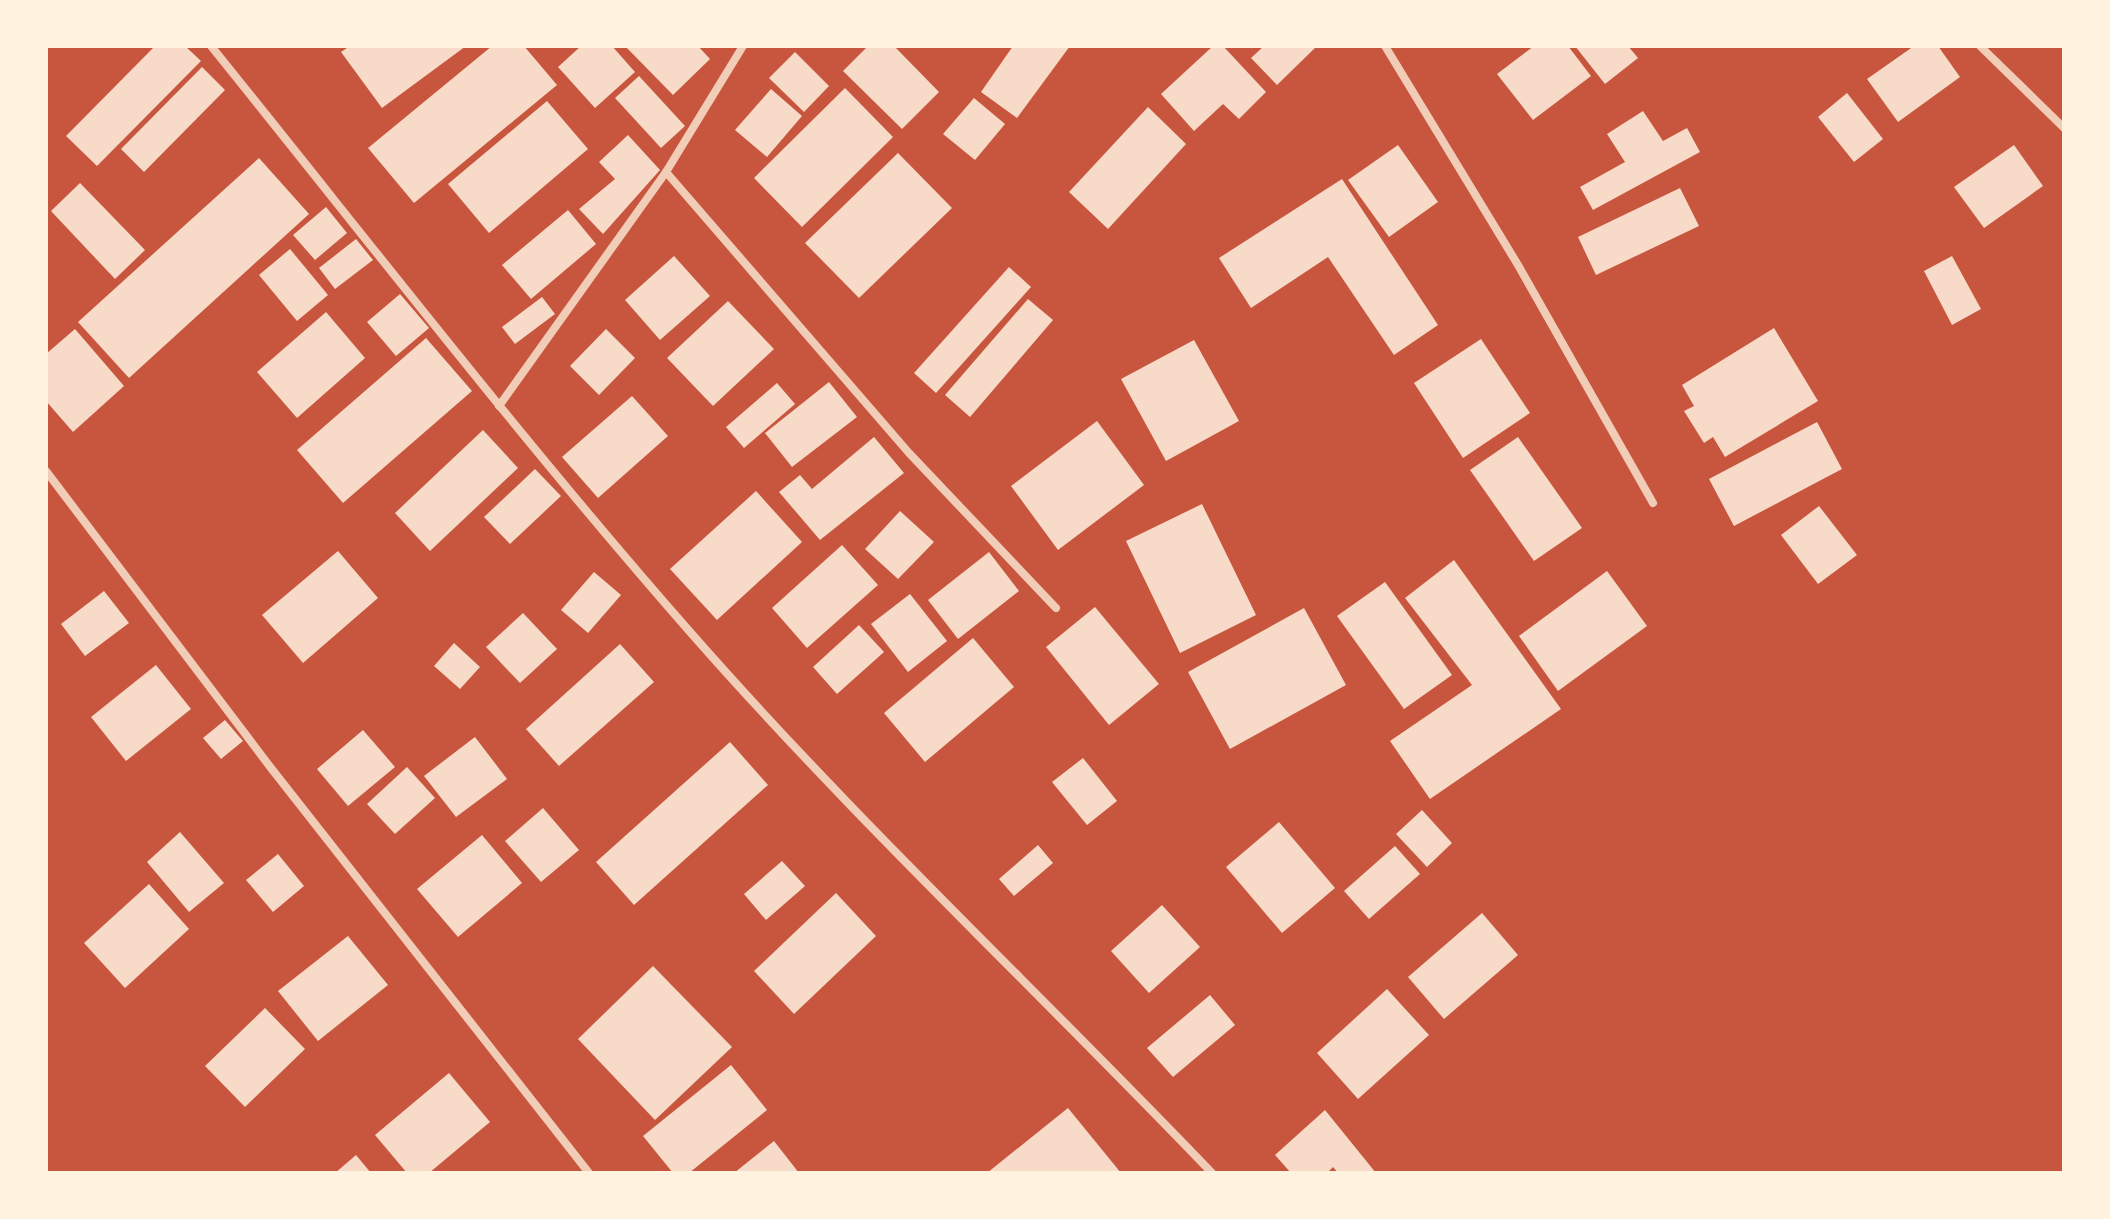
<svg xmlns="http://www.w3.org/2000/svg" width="2110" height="1219" font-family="'Public Sans',sans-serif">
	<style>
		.building { fill: #f7dbc8 }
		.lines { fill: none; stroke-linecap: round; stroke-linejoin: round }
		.minor { stroke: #f1ccb7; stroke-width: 8 }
	</style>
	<rect width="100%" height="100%" fill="#c8553d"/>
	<g class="building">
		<polygon points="155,46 185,46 201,61 97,166 66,136"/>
		<polygon points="350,46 466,46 382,108 341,52"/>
		<polygon points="492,46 524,46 557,85 414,203 368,148"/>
		<polygon points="581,46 612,46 635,72 595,108 558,67"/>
		<polygon points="625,46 698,46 710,59 673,95"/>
		<polygon points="868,46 894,46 939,92 902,129 843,71"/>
		<polygon points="1013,46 1070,46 1017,118 981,92"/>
		<polygon points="1213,46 1223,46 1266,92 1239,119 1223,104 1194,131 1161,94"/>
		<polygon points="1264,46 1317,46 1277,85 1251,58"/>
		<polygon points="1534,46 1568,46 1591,76 1533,120 1497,74"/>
		<polygon points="1575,46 1628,46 1638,58 1605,84"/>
		<polygon points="1914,46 1938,46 1960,77 1898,122 1867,79"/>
		<polygon points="795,52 829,86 804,112 769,78"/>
		<polygon points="202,67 225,90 144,172 121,149"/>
		<polygon points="639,76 685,126 661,148 615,98"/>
		<polygon points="845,88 893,137 802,227 754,178"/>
		<polygon points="771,89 802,116 767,157 735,130"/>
		<polygon points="1847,93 1883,139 1854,162 1818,117"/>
		<polygon points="974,98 1005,124 975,160 943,134"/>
		<polygon points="547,101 588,149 489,233 448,184"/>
		<polygon points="1148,107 1186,144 1108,229 1069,192"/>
		<polygon points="1643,111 1663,141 1687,128 1700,152 1593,210 1580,187 1625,162 1607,134"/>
		<polygon points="628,135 660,170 603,234 579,209 615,179 599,162"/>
		<polygon points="1398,145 1438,202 1389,237 1348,180"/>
		<polygon points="2014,145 2043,186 1984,228 1954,187"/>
		<polygon points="898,153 952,208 859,298 805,243"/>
		<polygon points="259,158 309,214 129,378 78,322"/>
		<polygon points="1342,179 1438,325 1394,355 1328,257 1251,308 1219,258"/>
		<polygon points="80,183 145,250 115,279 51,211"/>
		<polygon points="1680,188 1699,226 1596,275 1578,237"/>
		<polygon points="326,207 347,233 315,260 293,235"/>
		<polygon points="568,210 596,244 531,299 502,265"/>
		<polygon points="356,239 373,260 335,289 319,268"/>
		<polygon points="290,249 328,295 297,321 259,275"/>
		<polygon points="674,256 710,296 660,340 625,300"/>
		<polygon points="1952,256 1981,309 1952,325 1924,271"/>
		<polygon points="1009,267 1031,287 936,393 914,373"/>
		<polygon points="400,294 429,328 396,356 367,322"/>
		<polygon points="542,297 555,314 515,344 502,327"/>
		<polygon points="1028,299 1053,320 970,417 945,395"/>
		<polygon points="728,301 774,349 713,406 667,358"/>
		<polygon points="326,312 365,358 297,418 257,372"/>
		<polygon points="1774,328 1818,401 1725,457 1713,437 1704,443 1684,411 1694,406 1682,385"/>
		<polygon points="75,329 124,386 73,432 46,401 46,354"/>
		<polygon points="606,329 635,358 599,395 570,366"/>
		<polygon points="426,338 472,391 343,503 297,450"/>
		<polygon points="1481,339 1530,413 1463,458 1414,383"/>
		<polygon points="1194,340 1239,421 1166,461 1121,379"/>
		<polygon points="829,382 857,417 792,467 765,433"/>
		<polygon points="777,383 795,404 744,448 726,427"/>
		<polygon points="632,396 668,436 598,498 562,457"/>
		<polygon points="1097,421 1144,485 1058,550 1011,486"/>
		<polygon points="1817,422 1842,469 1734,526 1709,479"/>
		<polygon points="483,430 518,468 430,551 395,513"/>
		<polygon points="874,437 904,473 820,540 779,492 800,475 812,489"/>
		<polygon points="1518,437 1582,528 1534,561 1470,470"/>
		<polygon points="535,469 561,496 510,544 484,517"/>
		<polygon points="756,491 802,542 717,620 670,569"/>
		<polygon points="1202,504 1256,615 1180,653 1126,541"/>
		<polygon points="1819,506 1857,555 1818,584 1781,535"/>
		<polygon points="900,511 934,542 898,579 865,549"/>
		<polygon points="842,545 878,585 807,648 772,608"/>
		<polygon points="338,551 378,598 303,663 262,615"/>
		<polygon points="989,552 1019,591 958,639 928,600"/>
		<polygon points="1454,560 1561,709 1430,799 1390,741 1472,685 1405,598"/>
		<polygon points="1607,571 1647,626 1558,691 1519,636"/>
		<polygon points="594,572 621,595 588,633 561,610"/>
		<polygon points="1385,582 1452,675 1404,709 1337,616"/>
		<polygon points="104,591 129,623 85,656 61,624"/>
		<polygon points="910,594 947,641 908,672 871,624"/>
		<polygon points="1095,607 1159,684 1109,725 1046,647"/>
		<polygon points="1304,608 1346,685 1230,749 1188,672"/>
		<polygon points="523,613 557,649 520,683 486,647"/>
		<polygon points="859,625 884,652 837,694 813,667"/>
		<polygon points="973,638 1014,687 925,762 884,713"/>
		<polygon points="454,643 480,667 460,689 434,666"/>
		<polygon points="620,644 654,682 559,766 526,729"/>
		<polygon points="156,665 191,709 126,761 91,717"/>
		<polygon points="225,720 243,741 221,759 203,738"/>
		<polygon points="363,730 395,767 348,806 317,769"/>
		<polygon points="475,737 507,779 456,817 424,776"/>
		<polygon points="730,742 768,785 634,905 596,862"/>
		<polygon points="1083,758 1117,801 1087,825 1052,782"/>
		<polygon points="407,767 435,798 395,834 367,804"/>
		<polygon points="543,808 579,850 541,882 505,841"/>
		<polygon points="1422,810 1452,843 1427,867 1396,834"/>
		<polygon points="1279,822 1335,888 1282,933 1226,867"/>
		<polygon points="180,832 224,883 189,912 147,862"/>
		<polygon points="482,835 522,883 458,937 417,889"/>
		<polygon points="1038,845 1053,863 1014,896 999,879"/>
		<polygon points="1395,846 1420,874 1369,919 1344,891"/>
		<polygon points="278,854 304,886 273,912 246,880"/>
		<polygon points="782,861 805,886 766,920 744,894"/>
		<polygon points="149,884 189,929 125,988 84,943"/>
		<polygon points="836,893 876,936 794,1014 754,971"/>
		<polygon points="1162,905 1200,947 1149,993 1111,951"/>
		<polygon points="1482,913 1518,955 1444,1019 1408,977"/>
		<polygon points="348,936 388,985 318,1041 278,991"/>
		<polygon points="653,966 732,1047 655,1120 578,1039"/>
		<polygon points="1387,989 1429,1035 1358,1099 1317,1053"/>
		<polygon points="1210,995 1235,1025 1173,1077 1147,1048"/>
		<polygon points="265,1008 305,1049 245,1107 205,1066"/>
		<polygon points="731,1065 767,1110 689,1173 673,1173 643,1136"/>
		<polygon points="449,1073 490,1122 429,1173 407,1173 375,1135"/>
		<polygon points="1068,1108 1121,1173 987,1173"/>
		<polygon points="1325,1110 1376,1173 1338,1173 1333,1167 1327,1173 1291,1173 1275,1155"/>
		<polygon points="774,1141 799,1173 734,1173"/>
		<polygon points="356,1155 371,1173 335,1173"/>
	</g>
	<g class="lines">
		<g class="minor">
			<path d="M211,46c159,197 313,397 480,587 165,188 348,359 521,540"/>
			<polyline points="1385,46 1518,265 1653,503"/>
			<polyline points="1980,46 2064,128"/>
			<polyline points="666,172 909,453 1056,608"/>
			<polyline points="499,406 666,172 743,46"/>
			<polyline points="46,471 271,768 589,1173"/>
		</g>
	</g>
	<rect width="2110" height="1219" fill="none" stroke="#fff3e0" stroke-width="96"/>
</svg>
